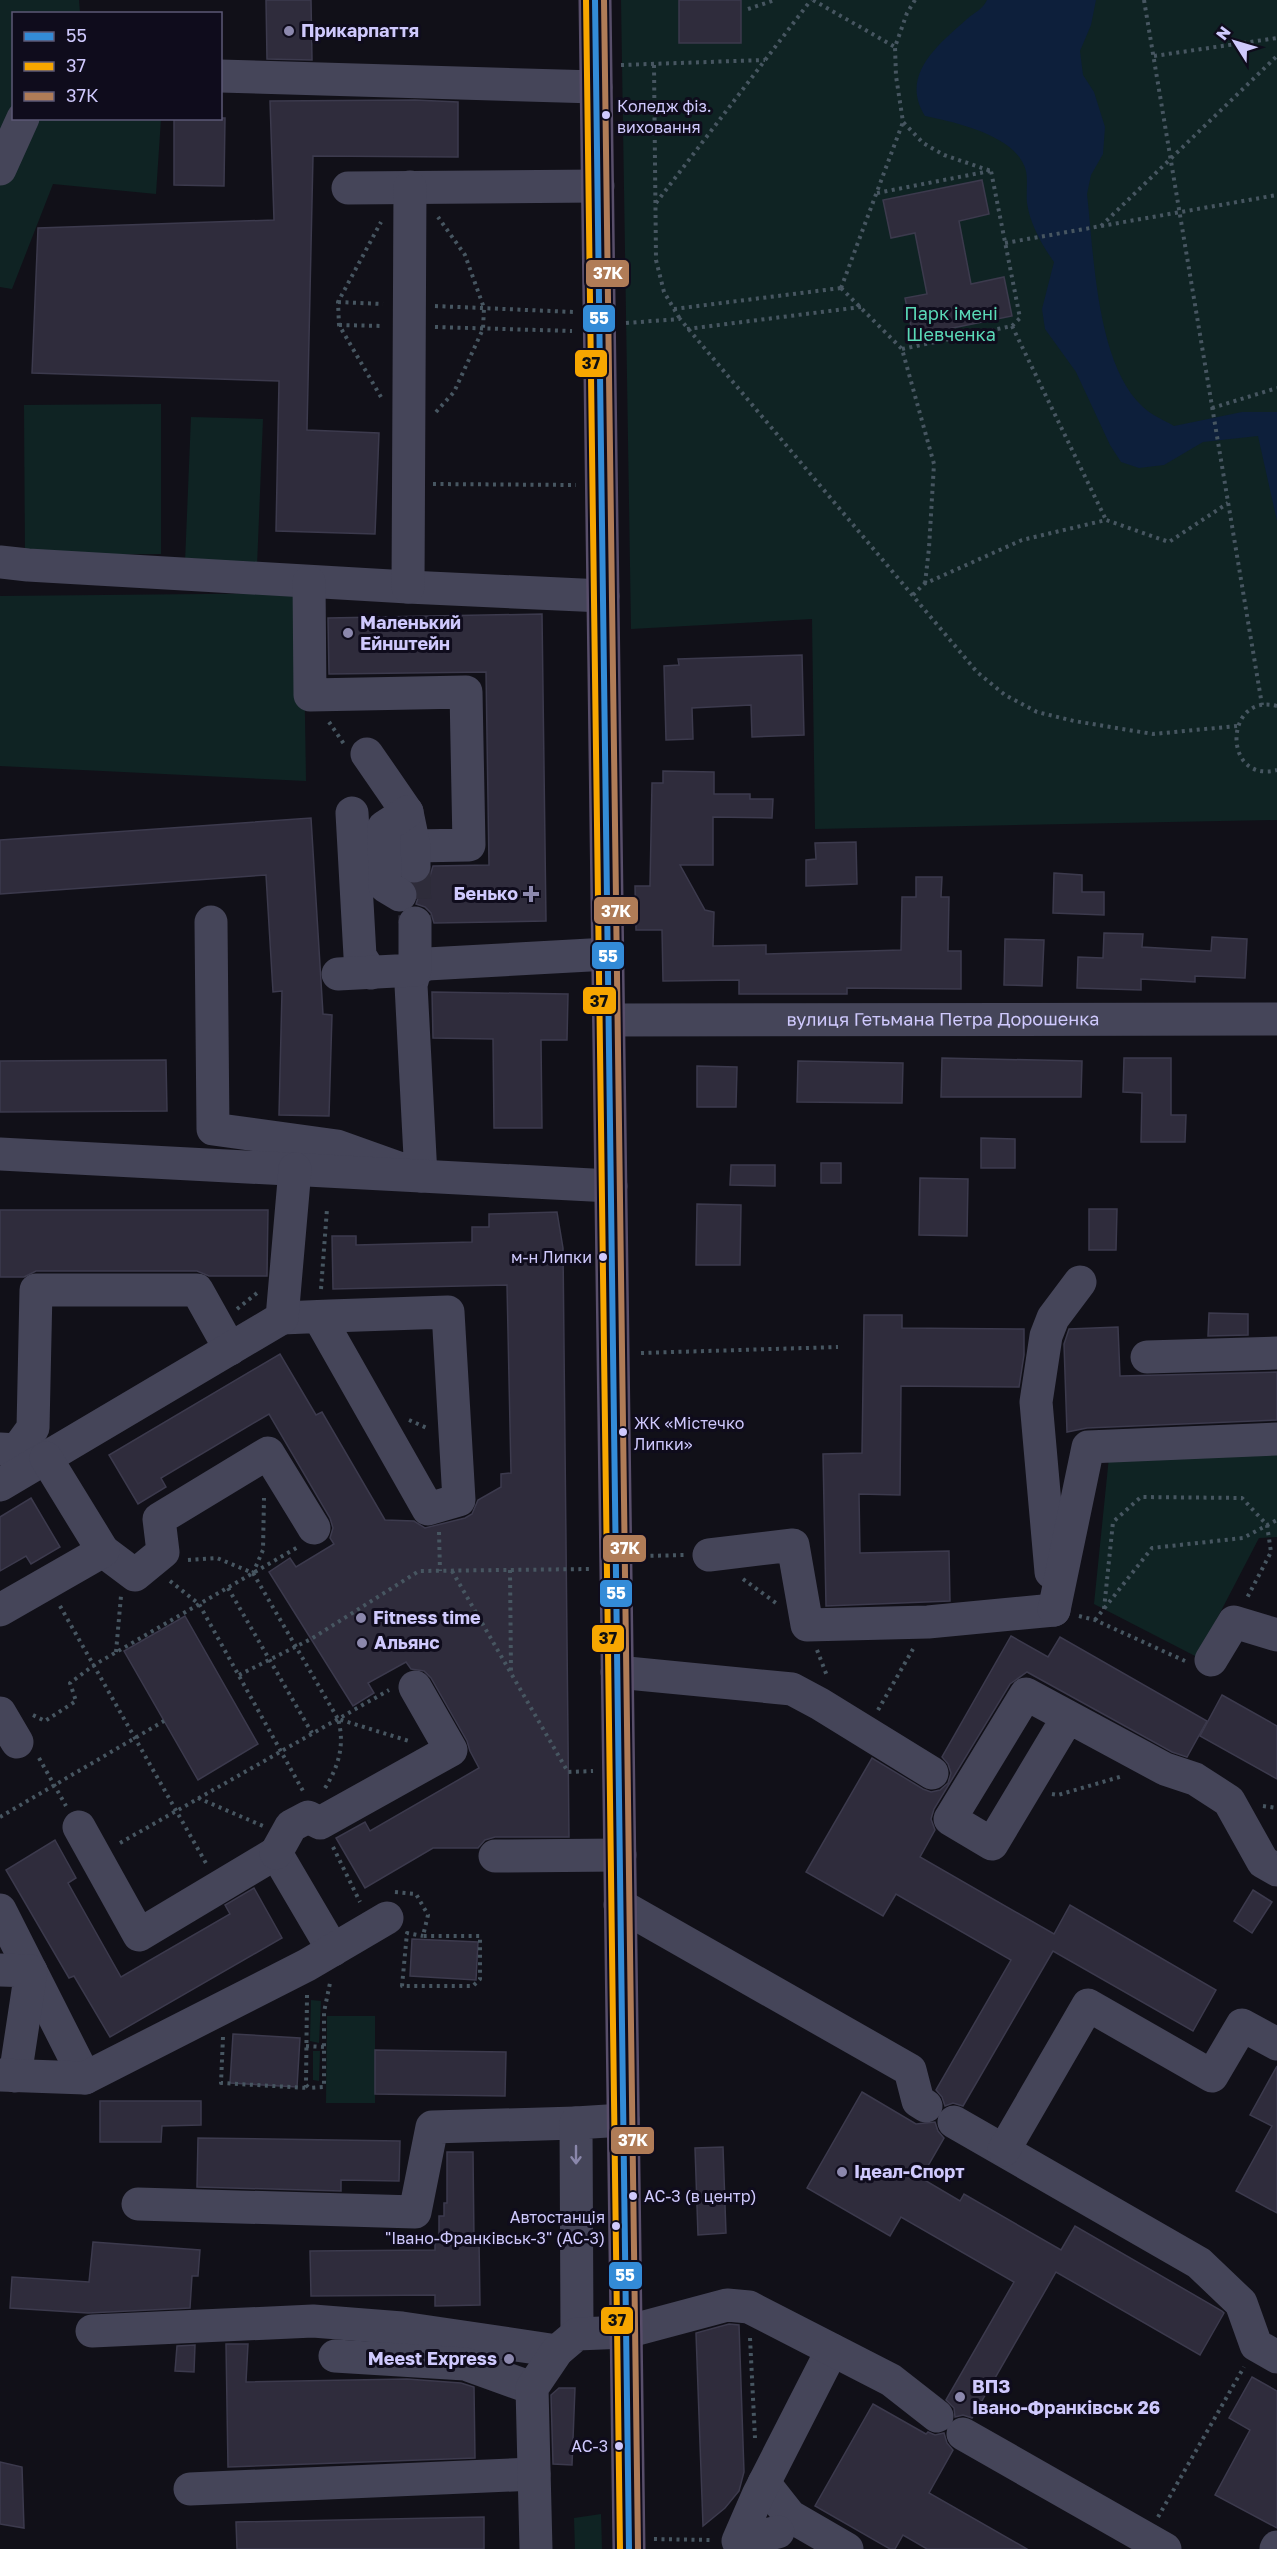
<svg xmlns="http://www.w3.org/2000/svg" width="1277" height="2549" font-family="'Golos Text',sans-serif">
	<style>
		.green { fill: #0f2323 }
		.water { fill: #0d1f3b }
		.building { fill: #2f2c3c; stroke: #3c3a4d; stroke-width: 1.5 }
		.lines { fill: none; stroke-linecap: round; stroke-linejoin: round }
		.minor-tunnel { stroke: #2e2c3a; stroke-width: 33; stroke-dasharray: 33 16; stroke-linecap: butt }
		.path { stroke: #475661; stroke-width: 4; stroke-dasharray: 3 4.5; stroke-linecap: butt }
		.minor { stroke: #454559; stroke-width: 33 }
		.major { stroke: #584e6a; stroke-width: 33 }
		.bus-1-casing { stroke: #0f0c1c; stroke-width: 10 }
		.bus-2-casing { stroke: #0f0c1c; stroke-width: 10 }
		.bus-3-casing { stroke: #0f0c1c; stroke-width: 10 }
		.bus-1 { stroke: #338bd7; stroke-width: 6 }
		.bus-2 { stroke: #f7a600; stroke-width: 6 }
		.bus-3 { stroke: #b07c57; stroke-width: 6 }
		.oneway { stroke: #8a87ab }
		.poi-dot { fill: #8c88ad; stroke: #0f0c1c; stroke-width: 2 }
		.bus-dot { fill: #cfc9fd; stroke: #0f0c1c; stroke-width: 2 }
		.labels { text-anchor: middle; stroke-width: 6; stroke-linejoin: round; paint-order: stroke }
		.bus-label { font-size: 16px; fill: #cfc9fd; stroke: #0f0c1c; text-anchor: start }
		.poi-label { font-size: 18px; font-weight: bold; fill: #cfc9fd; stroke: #0f0c1c; text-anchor: start }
		.park-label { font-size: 18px; fill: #5ad9b7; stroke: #0f0c1c }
		.street-label { font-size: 18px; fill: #cfc9fd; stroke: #0f0c1c }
		.line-badge { stroke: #0f0c1c; stroke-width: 2 }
		.badge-label { font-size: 16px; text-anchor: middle; font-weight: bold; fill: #fff }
		.pale-badge-label { font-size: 16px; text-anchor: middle; font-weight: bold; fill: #111 }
	</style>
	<rect width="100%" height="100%" fill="#111018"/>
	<g class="green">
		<polygon points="0,0 79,0 80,13 14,14 14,118 161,119 156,194 53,184 12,289 0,287"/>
		<polygon points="621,0 1277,0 1277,820 815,829 812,619 631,629"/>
		<polygon points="161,404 161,554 25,555 24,405"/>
		<polygon points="191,417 263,419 257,566 185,563"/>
		<polygon points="303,593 306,781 0,766 0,596"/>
		<polygon points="1277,1451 1277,1537 1259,1538 1197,1657 1094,1604 1109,1457"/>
		<polygon points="311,2000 321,2001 319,2043 310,2041"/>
		<polygon points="327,2016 375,2016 375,2103 326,2103"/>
		<polygon points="313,2051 320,2051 319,2081 313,2080"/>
		<polygon points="601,2514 602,2549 575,2549 574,2518"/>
	</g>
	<path class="water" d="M987,0h109l-5,25 -11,26 3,24 11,17 11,35 -2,27 -12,21 -4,19c7,60 9,170 56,213 8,8 21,13 31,19l68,-14h35v109l-19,-85 -55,6 -39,23 -25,3 -18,-6 -11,-17 -34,-73 -31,-43 -3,-20 12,-47c-12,-17 -24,-38 -27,-59 -1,-10 1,-22 -1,-32 -8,-35 -71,-49 -101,-55 -26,-41 14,-72 42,-97 8,-7 15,-9 20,-19z"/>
	<g class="building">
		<polygon points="266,0 311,0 312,60 267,59"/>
		<rect x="679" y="0" width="62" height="43"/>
		<polygon points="415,100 458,102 458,157 313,156 307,430 379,433 375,534 276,531 279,381 32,373 38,228 274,220 270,101"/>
		<polygon points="174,118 225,118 224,186 174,185"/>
		<polygon points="982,180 989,214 959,221 971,284 1004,277 1012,316 913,336 905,298 927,294 915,233 891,238 883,200"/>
		<polygon points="542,614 546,921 434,923 431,913 425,907 416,904 419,895 415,885 424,882 430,876 433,866 489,865 486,672 329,674 328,618"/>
		<polygon points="802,655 804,735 752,737 751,705 692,708 693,739 666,740 664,666 679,665 678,659"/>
		<polygon points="663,771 714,772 714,794 750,794 750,799 773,799 772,818 713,817 713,865 680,865 705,910 714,912 713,946 766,945 766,954 901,950 902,897 916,897 916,877 942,877 941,897 949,897 948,951 961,951 961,989 847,988 847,994 739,994 739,980 663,981 662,930 636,930 635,886 650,886 652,783 663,783"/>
		<polygon points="311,818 323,1014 332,1015 329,1116 279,1115 282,991 273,992 266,875 0,894 0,840"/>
		<polygon points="856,842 857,884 806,886 806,860 816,859 815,843"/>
		<polygon points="1054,873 1082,875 1082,892 1104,892 1104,915 1053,913"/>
		<polygon points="1104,933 1143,934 1142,947 1211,951 1212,937 1247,939 1245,978 1195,976 1195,982 1141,979 1141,990 1077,988 1078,957 1103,958"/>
		<polygon points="1005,939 1044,940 1042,986 1004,985"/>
		<polygon points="432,992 568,994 567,1040 541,1040 542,1128 494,1128 493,1039 433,1038"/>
		<polygon points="942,1058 1082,1061 1081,1097 941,1097"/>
		<polygon points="1124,1058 1171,1058 1171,1115 1186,1115 1185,1142 1141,1142 1142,1093 1123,1092"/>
		<polygon points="166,1060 167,1111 0,1112 0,1061"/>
		<polygon points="798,1061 903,1063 902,1103 797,1102"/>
		<polygon points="697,1066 737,1067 736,1107 697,1107"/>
		<polygon points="981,1138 1015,1139 1015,1168 981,1168"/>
		<rect x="821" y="1163" width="20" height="20"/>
		<polygon points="731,1165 775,1165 775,1186 730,1185"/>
		<polygon points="920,1178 968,1179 967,1236 919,1235"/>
		<polygon points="697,1204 741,1205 740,1265 696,1265"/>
		<polygon points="1089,1209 1117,1209 1116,1250 1089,1250"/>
		<polygon points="0,1210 268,1210 267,1276 209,1276 197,1271 36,1271 24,1277 0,1277"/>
		<polygon points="557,1212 563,1248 569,1837 495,1837 485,1840 478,1848 433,1848 365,1888 336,1838 365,1822 370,1831 479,1768 470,1751 467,1741 431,1678 424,1671 411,1669 406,1662 368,1683 374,1693 353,1706 269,1572 290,1558 296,1567 334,1544 330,1538 333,1528 330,1518 269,1414 161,1478 166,1487 138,1504 109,1455 280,1354 316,1415 322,1412 385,1520 414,1521 425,1528 465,1518 472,1514 478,1500 501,1487 501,1474 511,1473 507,1285 333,1289 332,1236 356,1236 356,1245 472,1242 472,1227 489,1227 489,1214"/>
		<polygon points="1209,1313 1248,1314 1248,1335 1208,1336"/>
		<polygon points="864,1315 902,1315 902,1328 1024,1329 1024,1355 1019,1387 901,1386 900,1495 859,1494 860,1553 949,1551 950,1601 826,1606 823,1454 862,1453"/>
		<polygon points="1118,1327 1120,1376 1277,1372 1277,1420 1087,1428 1067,1432 1064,1344 1069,1329"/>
		<polygon points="31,1498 60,1547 31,1564 26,1556 0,1571 0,1517"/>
		<polygon points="185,1616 258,1744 198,1780 124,1651"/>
		<polygon points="1011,1636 1048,1657 1060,1637 1207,1721 1187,1757 1172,1752 1027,1672 1010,1684 934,1809 931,1819 935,1830 920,1857 1054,1934 1070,1905 1216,1990 1193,2031 1053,1951 963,2106 953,2103 945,2106 942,2097 936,2090 1011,1960 896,1894 883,1916 806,1872 872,1758 923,1789 931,1792 940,1790 948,1783 951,1773 948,1764 942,1757"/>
		<polygon points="1222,1695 1277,1726 1277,1779 1200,1736"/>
		<polygon points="55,1840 76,1878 68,1883 121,1977 230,1914 225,1905 254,1888 282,1938 110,2037 74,1976 69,1978 6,1870"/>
		<polygon points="1253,1890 1272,1902 1252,1933 1234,1921"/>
		<polygon points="412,1939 478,1942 476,1980 410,1976"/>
		<polygon points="233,2034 300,2038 297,2087 230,2083"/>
		<polygon points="375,2050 506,2052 505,2096 375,2094"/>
		<polygon points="1277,2066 1277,2213 1236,2191 1272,2126 1250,2115"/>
		<polygon points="862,2092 916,2124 935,2122 938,2131 944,2138 921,2178 960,2201 964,2194 1061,2250 1075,2226 1222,2311 1224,2313 1200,2355 1056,2272 972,2418 963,2415 955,2417 954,2408 946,2400 1014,2282 901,2217 890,2236 807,2188"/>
		<polygon points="100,2101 201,2101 201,2125 162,2126 161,2142 100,2142"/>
		<polygon points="198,2138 400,2141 399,2181 341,2180 341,2191 197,2187"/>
		<polygon points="723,2147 726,2233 698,2235 695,2148"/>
		<polygon points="447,2152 473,2152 474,2240 479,2240 480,2305 435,2306 435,2295 311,2296 310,2251 435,2250 435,2241 439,2241 439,2216 444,2216 444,2203 447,2203"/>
		<polygon points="93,2242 200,2250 198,2276 192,2276 190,2308 88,2313 10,2308 12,2277 89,2282"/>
		<polygon points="729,2324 739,2325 744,2472 739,2491 725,2508 703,2526 696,2333"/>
		<polygon points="226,2344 248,2344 246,2382 407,2379 461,2383 474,2387 475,2458 228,2467"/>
		<polygon points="195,2345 194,2372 175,2371 177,2346"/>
		<polygon points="1252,2377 1277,2391 1277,2528 1215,2495 1250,2430 1229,2418"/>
		<polygon points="559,2388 575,2388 572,2465 553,2464 551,2395"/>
		<polygon points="873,2404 926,2434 928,2432 935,2435 944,2433 947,2443 953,2450 929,2493 1027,2549 927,2549 903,2535 895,2549 890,2549 815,2506"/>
		<polygon points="0,2462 22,2467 24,2528 0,2524"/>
		<polygon points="484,2517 484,2549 237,2549 236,2522"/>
	</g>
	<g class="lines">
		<polyline class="minor-tunnel" points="414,866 415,923"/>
		<g class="path">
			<polyline points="813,0 895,47"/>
			<polyline points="915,0 907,13 895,47 896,76 903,122 923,143 944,155 991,171"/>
			<polyline points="1144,0 1262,705"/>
			<polyline points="748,9 775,0"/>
			<polyline points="1154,56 1277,38"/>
			<polyline points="621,65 765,60"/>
			<polyline points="654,65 656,260 664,292 680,319"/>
			<polyline points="877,193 990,171"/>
			<polyline points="656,203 811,0"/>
			<polyline points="1101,226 1277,56"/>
			<polyline points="1005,243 1277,195"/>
			<polyline points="841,288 902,349 934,464 929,548 925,584"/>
			<polyline points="841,288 903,122"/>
			<polyline points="338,302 383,304"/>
			<polyline points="435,306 574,312"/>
			<polyline points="674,309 841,288"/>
			<polyline points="626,323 680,319 977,672 1005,695 1037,712 1074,721 1153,734 1237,726"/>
			<polyline points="339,325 383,326"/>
			<polyline points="1012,326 1106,520"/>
			<polyline points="435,327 572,331"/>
			<polyline points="687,329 861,307"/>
			<polyline points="902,349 1012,326 1020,318 991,171"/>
			<polyline points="381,397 339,325 338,302 381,222"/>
			<polyline points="1212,408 1277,388"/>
			<polyline points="436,412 454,392 483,329 484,308 465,255 438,217"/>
			<polyline points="433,484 576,485"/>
			<polyline points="913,595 924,584 1022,540 1106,520 1169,542 1228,503"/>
			<path d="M1277,706c-53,-14 -55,78 0,64"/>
			<polyline points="329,722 344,744"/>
			<polyline points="321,1289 327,1209"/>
			<polyline points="237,1309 257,1293"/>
			<polyline points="641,1353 838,1347"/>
			<polyline points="409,1420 427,1428"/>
			<polyline points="439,1532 440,1571"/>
			<polyline points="643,1556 684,1555"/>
			<polyline points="188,1560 217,1558 253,1573 263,1550 264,1498"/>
			<polyline points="510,1570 511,1672"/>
			<polyline points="452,1571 568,1772 593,1771"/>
			<polyline points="253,1573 338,1719"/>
			<polyline points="743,1579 776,1603"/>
			<polyline points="170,1581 199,1604 303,1791"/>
			<polyline points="228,1588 312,1733"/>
			<polyline points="60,1606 207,1865"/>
			<polyline points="1104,1609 1113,1522 1141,1497 1242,1498 1267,1525 1271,1552 1247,1598"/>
			<polyline points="1079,1616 1095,1620 1185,1661"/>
			<polyline points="1095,1620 1152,1548 1243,1538 1277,1520"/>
			<polyline points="817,1650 827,1676"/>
			<polyline points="116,1652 121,1596"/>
			<polyline points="239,1675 311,1639 419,1571 591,1569"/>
			<polyline points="878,1710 913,1649"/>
			<polyline points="33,1715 45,1721 76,1701 70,1683 94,1665 298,1547"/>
			<polyline points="39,1758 66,1806"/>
			<path d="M325,1788c14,-22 20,-44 13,-69l71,22"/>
			<polyline points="1052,1794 1058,1795 1123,1776"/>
			<polyline points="198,1798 263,1826"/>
			<polyline points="1263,1806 1277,1808"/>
			<polyline points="0,1817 164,1721"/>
			<polyline points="120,1843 389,1690"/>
			<polyline points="333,1847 360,1902"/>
			<polyline points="395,1892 416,1894 428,1915 423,1936 480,1936 480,1979 473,1986 402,1986 407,1933 423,1936"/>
			<polyline points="307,1995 306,2085 309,2088 324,2087 324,2012 330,1983"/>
			<polyline points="223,2037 221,2083 308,2088"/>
			<polyline points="306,2046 324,2047"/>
			<polyline points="750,2338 755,2438"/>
			<polyline points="1158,2517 1244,2367"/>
			<polyline points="654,2539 713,2540"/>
		</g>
		<g class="minor">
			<polyline points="220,76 596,87"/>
			<polyline points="0,169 23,118"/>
			<polyline points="348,188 598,186"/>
			<polyline points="0,562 28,565 408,587 603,596"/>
			<polyline points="309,582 310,695 466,692 469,845 414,846"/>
			<polyline points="408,587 410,187"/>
			<polyline points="367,754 407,812 414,846 414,866"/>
			<polyline points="352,813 360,956 371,973"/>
			<polyline points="400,895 385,886 384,827 407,812"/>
			<polyline points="211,922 213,1129 337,1146 421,1176 411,985 415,970 427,964 608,954"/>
			<polyline points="338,974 415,970 415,923"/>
			<path id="s1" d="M609,1020l668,-1"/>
			<polyline points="0,1154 611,1186"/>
			<polyline points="282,1318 330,1316 448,1312 459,1500 428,1509 319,1317"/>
			<polyline points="1147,1357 1277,1353"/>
			<polyline points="0,1449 17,1450 33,1428 36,1290 197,1290 230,1349"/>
			<polyline points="0,1485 282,1318 295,1169"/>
			<polyline points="103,1551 135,1575 163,1552 159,1519 268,1453 314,1528"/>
			<polyline points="709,1555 793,1545 807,1625 928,1622 1054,1610"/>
			<polyline points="1051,1572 1036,1402 1046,1336 1053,1318 1080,1282"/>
			<polyline points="0,1610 103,1551 46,1458"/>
			<polyline points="1054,1610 1088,1447 1277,1439"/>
			<polyline points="1211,1660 1234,1622 1277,1635"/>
			<polyline points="617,1672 792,1689 820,1704 932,1773"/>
			<polyline points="0,1713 17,1742"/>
			<polyline points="1068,1717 992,1844 950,1819 1026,1694 1165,1769 1195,1779 1229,1801 1263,1862 1277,1870"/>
			<polyline points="79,1827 139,1935 276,1853 333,1950"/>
			<polyline points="276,1853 291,1826 308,1817 320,1823 451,1750 415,1687"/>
			<polyline points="495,1856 620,1855"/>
			<polyline points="620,1905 910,2070 918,2101 926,2106"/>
			<polyline points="0,1910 85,2078"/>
			<polyline points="0,1970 31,1971 15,2076"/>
			<polyline points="0,2075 85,2078 307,1965 387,1918"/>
			<polyline points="954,2122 1199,2263 1241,2303 1256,2345 1277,2357"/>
			<polyline points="1004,2150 1088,2005 1212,2076 1242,2025 1277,2044"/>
			<polyline points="138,2204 415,2212 432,2127 576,2123"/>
			<polyline points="92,2331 313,2321 402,2328 557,2351"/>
			<polyline points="577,2334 576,2123 623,2120"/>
			<polyline points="335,2356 465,2364 532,2388"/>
			<polyline points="963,2434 1165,2549"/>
			<polyline points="764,2483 790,2516 847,2549"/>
			<polyline points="190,2489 534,2474"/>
			<polyline points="778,2532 738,2541 758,2495 832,2350"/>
			<polyline points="536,2549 532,2388 557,2351 577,2334 626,2332 727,2305 749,2307 891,2380 937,2416"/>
			<polyline points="1276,2549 1277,2547"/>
		</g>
		<polyline class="major" points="595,0 629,2549"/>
		<g class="bus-1-casing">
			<polyline id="bus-1" points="595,0 629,2549"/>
		</g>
		<g class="bus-2-casing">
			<polyline id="bus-2" points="586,0 620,2549"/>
		</g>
		<g class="bus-3-casing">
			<polyline id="bus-3" points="604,0 638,2549"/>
		</g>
		<use href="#bus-1" class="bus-1"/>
		<use href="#bus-2" class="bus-2"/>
		<use href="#bus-3" class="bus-3"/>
	</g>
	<defs><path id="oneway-shaft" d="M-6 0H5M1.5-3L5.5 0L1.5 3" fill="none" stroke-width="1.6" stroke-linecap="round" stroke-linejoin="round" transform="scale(1.5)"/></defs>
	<use class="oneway" href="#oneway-shaft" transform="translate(576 2155) rotate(90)"/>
	<g class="poi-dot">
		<circle cx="289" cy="31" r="6"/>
		<circle cx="348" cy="633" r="6"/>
		<path d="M528 885h6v6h6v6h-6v6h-6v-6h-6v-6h6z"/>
		<circle cx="361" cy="1618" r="6"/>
		<circle cx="362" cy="1643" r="6"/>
		<circle cx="842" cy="2172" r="6"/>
		<circle cx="509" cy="2359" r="6"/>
		<circle cx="960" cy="2397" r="6"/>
	</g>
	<g class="bus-dot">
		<circle cx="606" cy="115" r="5"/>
		<circle cx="603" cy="1257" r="5"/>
		<circle cx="623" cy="1432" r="5"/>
		<circle cx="633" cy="2196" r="5"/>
		<circle cx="616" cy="2226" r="5"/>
		<circle cx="619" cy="2446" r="5"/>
	</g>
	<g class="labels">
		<g class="bus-label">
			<text x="617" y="112">Коледж фіз.<tspan x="617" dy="21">виховання</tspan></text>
			<text x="592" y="1263" text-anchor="end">м-н Липки</text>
			<text x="634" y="1429">ЖК «Містечко<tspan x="634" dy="21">Липки»</tspan></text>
			<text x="644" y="2202">АС-3 (в центр)</text>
			<text x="605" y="2223" text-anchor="end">Автостанція<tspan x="605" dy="21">"Івано-Франківськ-3" (АС-3)</tspan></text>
			<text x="608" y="2452" text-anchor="end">АС-3</text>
		</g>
		<g class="poi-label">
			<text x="301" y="37">Прикарпаття</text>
			<text x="360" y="629">Маленький<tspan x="360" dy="21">Ейнштейн</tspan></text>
			<text x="518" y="900" text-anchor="end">Бенько</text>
			<text x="373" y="1624">Fitness time</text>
			<text x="374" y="1649">Альянс</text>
			<text x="854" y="2178">Ідеал-Спорт</text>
			<text x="497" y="2365" text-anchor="end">Meest Express</text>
			<text x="972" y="2393">ВПЗ<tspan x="972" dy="21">Івано-Франківськ 26</tspan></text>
		</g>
		<g class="park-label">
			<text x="951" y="320">Парк імені<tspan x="951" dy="21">Шевченка</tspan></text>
		</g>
		<g class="street-label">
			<text dy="6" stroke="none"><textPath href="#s1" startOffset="334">вулиця Гетьмана Петра Дорошенка</textPath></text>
		</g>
	</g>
	<g class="line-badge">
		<rect x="585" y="259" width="45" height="29" rx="6" fill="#b07c57"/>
		<rect x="582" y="304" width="34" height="29" rx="6" fill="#338bd7"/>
		<rect x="574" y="349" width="34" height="29" rx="6" fill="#f7a600"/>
		<rect x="593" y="896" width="46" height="29" rx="6" fill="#b07c57"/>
		<rect x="591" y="941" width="34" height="29" rx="6" fill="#338bd7"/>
		<rect x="582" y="986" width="35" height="29" rx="6" fill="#f7a600"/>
		<rect x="602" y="1534" width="45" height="29" rx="6" fill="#b07c57"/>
		<rect x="599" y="1579" width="34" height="29" rx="6" fill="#338bd7"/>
		<rect x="591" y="1624" width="34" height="29" rx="6" fill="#f7a600"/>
		<rect x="610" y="2126" width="45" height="29" rx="6" fill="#b07c57"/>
		<rect x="608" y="2261" width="35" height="29" rx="6" fill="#338bd7"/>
		<rect x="600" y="2306" width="34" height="29" rx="6" fill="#f7a600"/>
	</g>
	<g class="badge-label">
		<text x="608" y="279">37К</text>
		<text x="599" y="324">55</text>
		<text x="616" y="917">37К</text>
		<text x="608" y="962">55</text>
		<text x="625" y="1554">37К</text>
		<text x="616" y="1599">55</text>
		<text x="633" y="2146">37К</text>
		<text x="625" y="2281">55</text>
	</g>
	<g class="pale-badge-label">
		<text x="591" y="369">37</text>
		<text x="599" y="1007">37</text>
		<text x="608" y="1644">37</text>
		<text x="617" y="2326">37</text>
	</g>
	<rect x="12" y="12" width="210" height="108" fill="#0f0c1c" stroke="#5c5876" stroke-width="1.5"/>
	<rect x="24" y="32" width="30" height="9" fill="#338bd7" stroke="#5c5876" stroke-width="1.5"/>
	<text x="66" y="42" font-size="18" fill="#cfc9fd">55</text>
	<rect x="24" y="62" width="30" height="9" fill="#f7a600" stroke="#5c5876" stroke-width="1.5"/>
	<text x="66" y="72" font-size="18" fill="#cfc9fd">37</text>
	<rect x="24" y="92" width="30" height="9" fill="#b07c57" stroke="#5c5876" stroke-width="1.5"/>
	<text x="66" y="102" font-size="18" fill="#cfc9fd">37К</text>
	<g transform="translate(1235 42) rotate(307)" stroke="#0f0c1c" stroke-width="4.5" paint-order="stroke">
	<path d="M0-4.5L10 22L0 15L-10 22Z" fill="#cfc9fd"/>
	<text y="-9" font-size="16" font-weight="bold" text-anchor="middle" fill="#cfc9fd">N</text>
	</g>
</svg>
